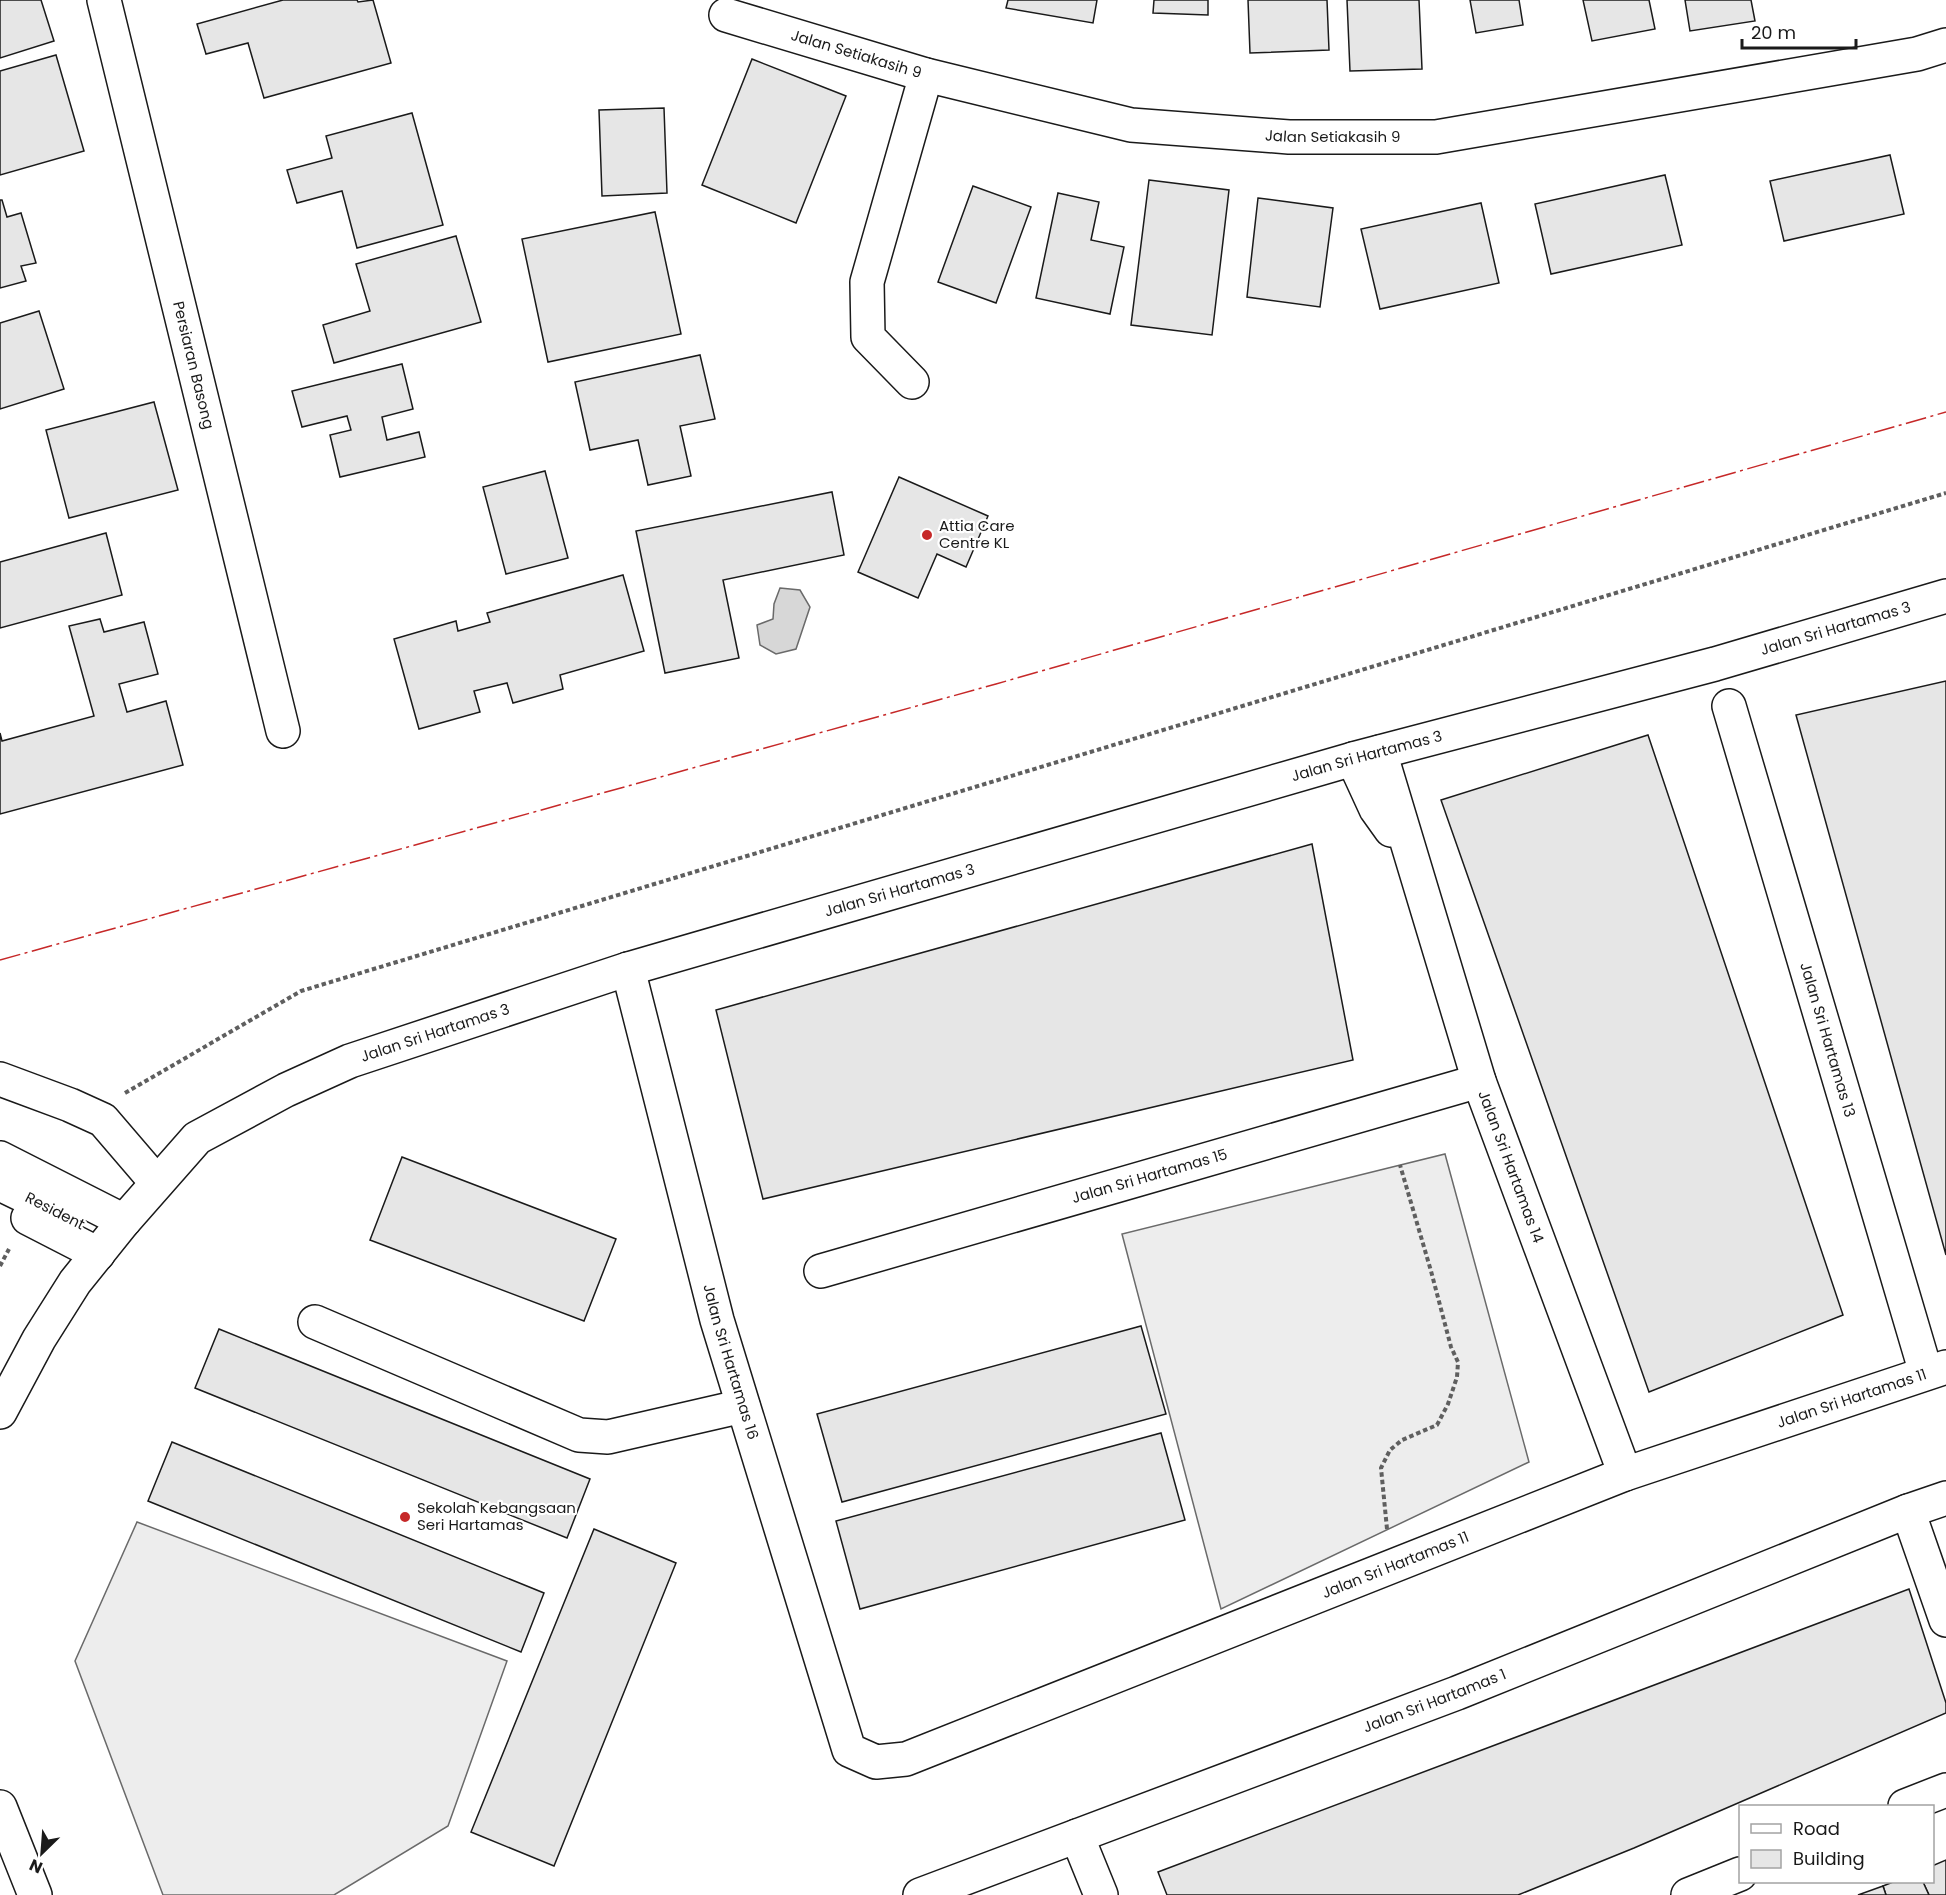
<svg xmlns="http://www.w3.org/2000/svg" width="1946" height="1895" font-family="Poppins,sans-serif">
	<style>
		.built { fill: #ededed; stroke: #6a6a6a; stroke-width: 1.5 }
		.water { fill: #d7d7d7; stroke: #6a6a6a; stroke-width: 1.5 }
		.building { fill: #e6e6e6; stroke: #1a1a1a; stroke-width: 1.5 }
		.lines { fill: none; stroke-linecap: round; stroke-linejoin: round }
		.minor-casing { stroke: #1a1a1a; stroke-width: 36 }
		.path { stroke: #5f5f5f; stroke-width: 4; stroke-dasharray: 4.5 3; stroke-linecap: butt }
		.minor { stroke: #fff; stroke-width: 33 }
		.power { stroke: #c62828; stroke-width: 1.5; stroke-dasharray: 21 4.5 3 4.5; stroke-linecap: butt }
		.poi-dot { fill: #c62828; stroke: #fff; stroke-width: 2 }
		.labels { text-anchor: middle; stroke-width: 4.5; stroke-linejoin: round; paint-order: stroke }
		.street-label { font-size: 15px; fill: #1a1a1a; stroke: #fff }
		.poi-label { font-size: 15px; fill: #1a1a1a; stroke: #fff; text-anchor: start }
	</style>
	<rect width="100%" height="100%" fill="#fff"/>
	<g class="built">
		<polygon points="1445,1154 1529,1462 1221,1609 1122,1234"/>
		<polygon points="137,1522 507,1661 448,1826 334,1895 163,1895 75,1661"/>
	</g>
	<polygon class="water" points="780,588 800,590 810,607 796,649 776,654 760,645 757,625 773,619 774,604"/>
	<g class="building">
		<polygon points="0,0 41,0 54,41 0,58"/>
		<polygon points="283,0 357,0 358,2 373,0 391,63 264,98 248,43 206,54 197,24"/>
		<polygon points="1008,0 1097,0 1093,23 1006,8"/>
		<polygon points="1154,0 1208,0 1208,15 1153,13"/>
		<polygon points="1248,0 1327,0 1329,50 1250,53"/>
		<polygon points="1347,0 1419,0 1422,69 1350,71"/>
		<polygon points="1470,0 1519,0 1523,25 1476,33"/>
		<polygon points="1583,0 1649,0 1655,29 1592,41"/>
		<polygon points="1685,0 1751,0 1755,21 1690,31"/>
		<polygon points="56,55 84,151 0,175 0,71"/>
		<polygon points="752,59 846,96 796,223 702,185"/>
		<polygon points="664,108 667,193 602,196 599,110"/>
		<polygon points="412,113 443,225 357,248 342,191 297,203 287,170 332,158 326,136"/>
		<polygon points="1890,155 1904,214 1784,241 1770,181"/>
		<polygon points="1665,175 1682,245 1551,274 1535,204"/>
		<polygon points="1149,180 1229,190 1212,335 1131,325"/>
		<polygon points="973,186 1031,207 996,303 938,282"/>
		<polygon points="1058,193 1099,202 1091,240 1124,247 1110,314 1036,298"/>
		<polygon points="1258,198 1333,208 1320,307 1247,297"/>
		<polygon points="0,200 2,200 7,217 21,213 36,263 21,266 26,281 0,288"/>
		<polygon points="1481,203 1499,283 1380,309 1361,229"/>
		<polygon points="655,212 681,334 548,362 522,239"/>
		<polygon points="456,236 481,322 334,363 323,325 370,311 356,264"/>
		<polygon points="39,311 64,389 0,409 0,323"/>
		<polygon points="700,355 715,419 680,426 691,476 648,485 638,440 590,450 575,382"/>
		<polygon points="402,364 413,409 382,417 387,440 419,432 425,457 340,477 330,435 351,430 347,416 302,427 292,391"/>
		<polygon points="154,402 178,490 69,518 46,430"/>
		<polygon points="545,471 568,558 506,574 483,487"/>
		<polygon points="899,477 988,516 966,567 937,554 918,598 858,572"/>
		<polygon points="832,492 844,555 723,580 739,658 665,673 636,531"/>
		<polygon points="106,533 122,595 0,628 0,562"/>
		<polygon points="623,575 644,651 560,675 563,689 513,703 507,683 474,691 480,712 419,729 394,639 456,621 458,631 490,622 487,613"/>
		<polygon points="100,619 104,632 144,622 158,674 119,684 127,712 166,701 183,765 0,814 0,733 2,741 94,716 69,626"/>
		<polygon points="1946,681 1946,1255 1796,715"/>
		<polygon points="1648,735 1843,1315 1649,1392 1441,800"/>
		<polygon points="1312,844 1353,1060 763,1199 716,1010"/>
		<polygon points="402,1157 616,1239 584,1321 370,1240"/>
		<polygon points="1141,1326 1166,1414 842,1502 817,1414"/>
		<polygon points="219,1329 590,1479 567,1538 195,1388"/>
		<polygon points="1161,1433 1185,1520 860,1609 836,1521"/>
		<polygon points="172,1442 544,1593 521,1652 148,1501"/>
		<polygon points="594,1529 676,1563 554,1866 471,1832"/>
		<polygon points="1909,1589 1946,1703 1946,1713 1634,1848 1518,1895 1167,1895 1158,1872"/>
		<polygon points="1946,1860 1946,1895 1929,1895 1923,1882 1932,1882 1932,1866"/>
		<polygon points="1893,1882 1923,1882 1929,1895 1886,1895 1883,1886"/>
		<polygon points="1883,1886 1886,1895 1858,1895"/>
	</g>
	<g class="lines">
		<g class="minor-casing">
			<g id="minor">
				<path id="s1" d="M104,0l179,731"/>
				<path id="s2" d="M726,15l200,60 205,50 158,12h147l481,-83 29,-9"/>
				<polyline points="912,382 868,337 867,282 926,75"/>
				<path id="s3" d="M1729,706l197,667"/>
				<path id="s4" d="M1380,752l99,329 146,393"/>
				<polyline points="1353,759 1376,809 1391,830"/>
				<path id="s5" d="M628,969l89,351 132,430 27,12 30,-3 719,-285 321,-107"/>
				<polyline points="0,1079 70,1105 103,1120 157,1183"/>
				<polyline points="0,1158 124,1221"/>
				<polyline points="0,1184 66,1216"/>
				<polyline points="28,1218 98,1254"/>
				<path id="s6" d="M821,1271l658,-190"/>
				<polyline points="315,1322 579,1435 608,1437 743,1406"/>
				<path id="s7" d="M0,1412l39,-73 36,-57 49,-61 73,-83 89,-48 64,-29 278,-92 725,-210 362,-95 231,-68"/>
				<polyline points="1908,1511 1946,1620"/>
				<polyline points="1905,1806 1946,1790"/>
				<polyline points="0,1807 35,1895"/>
				<polyline points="1077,1836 1101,1895"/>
				<path id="s8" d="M920,1895l537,-202 451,-182 38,-13"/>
				<polyline points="1688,1895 1740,1874"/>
			</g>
		</g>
		<g class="path">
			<polyline points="125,1093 301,991 1946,493"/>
			<polyline points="0,1266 9,1249"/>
			<polyline points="1387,1529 1381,1468 1390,1450 1402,1440 1437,1425 1448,1404 1457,1377 1458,1362 1451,1347 1431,1271 1400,1165"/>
		</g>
		<use href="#minor" class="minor"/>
		<polyline class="power" points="0,960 996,684 1946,412"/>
	</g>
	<g class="poi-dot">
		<circle cx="927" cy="535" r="6"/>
		<circle cx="405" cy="1517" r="6"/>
	</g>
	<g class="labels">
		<g class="street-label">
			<text dy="5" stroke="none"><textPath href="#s2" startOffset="136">Jalan Setiakasih 9</textPath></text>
			<text dy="5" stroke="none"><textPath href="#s2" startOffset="622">Jalan Setiakasih 9</textPath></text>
			<text dy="5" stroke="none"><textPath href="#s1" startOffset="376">Persiaran Basong</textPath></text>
			<text dy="5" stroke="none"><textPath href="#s7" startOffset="2058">Jalan Sri Hartamas 3</textPath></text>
			<text dy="5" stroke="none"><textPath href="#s7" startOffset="1572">Jalan Sri Hartamas 3</textPath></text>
			<text dy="5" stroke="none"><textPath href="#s7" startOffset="1086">Jalan Sri Hartamas 3</textPath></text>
			<text dy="5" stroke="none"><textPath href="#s7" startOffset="600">Jalan Sri Hartamas 3</textPath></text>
			<text dy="5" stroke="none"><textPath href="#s3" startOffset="348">Jalan Sri Hartamas 13</textPath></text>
			<text dy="5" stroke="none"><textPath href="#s4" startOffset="435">Jalan Sri Hartamas 14</textPath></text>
			<text dy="5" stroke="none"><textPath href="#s6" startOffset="342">Jalan Sri Hartamas 15</textPath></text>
			<text transform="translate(55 1211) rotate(27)" y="5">Resident</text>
			<text dy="5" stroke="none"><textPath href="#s5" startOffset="406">Jalan Sri Hartamas 16</textPath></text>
			<text dy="5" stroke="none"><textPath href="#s5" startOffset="1884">Jalan Sri Hartamas 11</textPath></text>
			<text dy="5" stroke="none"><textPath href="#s5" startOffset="1398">Jalan Sri Hartamas 11</textPath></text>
			<text dy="5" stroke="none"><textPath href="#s8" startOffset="550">Jalan Sri Hartamas 1</textPath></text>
		</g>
		<g class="poi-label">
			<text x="939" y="531">Attia Care<tspan x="939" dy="17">Centre KL</tspan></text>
			<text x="417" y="1513">Sekolah Kebangsaan<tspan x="417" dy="17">Seri Hartamas</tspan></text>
		</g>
	</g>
	<rect x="1739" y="1805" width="195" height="78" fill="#ffffff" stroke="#a3a3a3" stroke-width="1.5"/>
	<rect x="1751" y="1824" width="30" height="9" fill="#ffffff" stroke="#a3a3a3" stroke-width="1.5"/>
	<text x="1793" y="1835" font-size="18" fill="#1a1a1a">Road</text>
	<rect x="1751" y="1850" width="30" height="18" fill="#e6e6e6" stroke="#a3a3a3" stroke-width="1.5"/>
	<text x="1793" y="1865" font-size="18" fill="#1a1a1a">Building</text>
	<g transform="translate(42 1853) rotate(205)" stroke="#ffffff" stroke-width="4.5" paint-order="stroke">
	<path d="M0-4.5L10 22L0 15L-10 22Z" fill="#1a1a1a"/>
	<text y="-9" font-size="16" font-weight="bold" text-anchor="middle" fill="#1a1a1a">N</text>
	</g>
	<path d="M1742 39v9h114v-9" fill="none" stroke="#1a1a1a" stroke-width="3"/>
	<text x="1751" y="39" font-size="18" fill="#1a1a1a" stroke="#ffffff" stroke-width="4.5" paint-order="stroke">20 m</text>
</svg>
